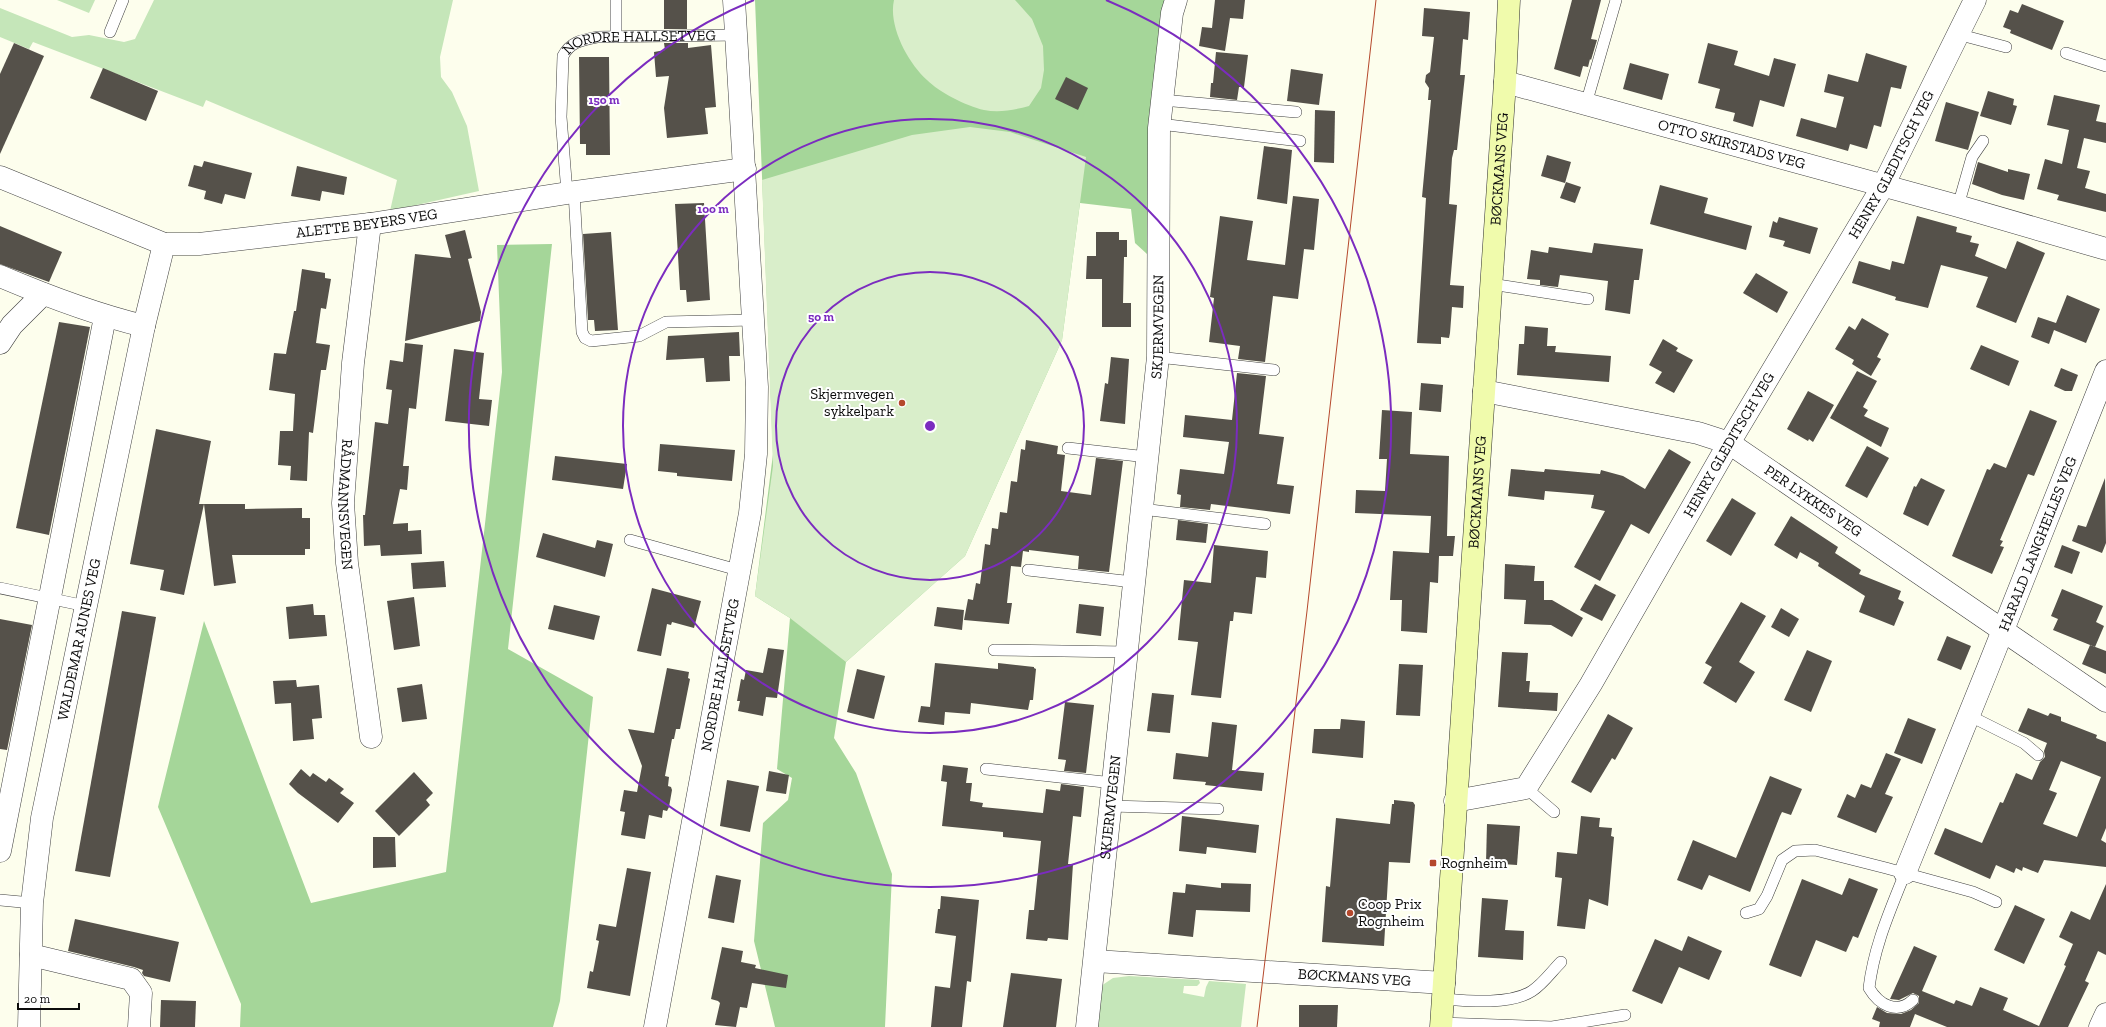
<svg xmlns="http://www.w3.org/2000/svg" width="2106" height="1027" font-family="'Zilla Slab',serif">
	<style>
		.green { fill: #c5e6b9 }
		.forest { fill: #a5d699 }
		.pitch { fill: #d9eeca }
		.building { fill: #55514a; fill-rule: evenodd }
		.lines { fill: none; stroke-linecap: round; stroke-linejoin: round }
		.service-casing { stroke: #404040; stroke-width: 12 }
		.minor-casing { stroke: #404040; stroke-width: 23 }
		.secondary-casing { stroke: #2f2f2f; stroke-width: 23 }
		.service { stroke: #fff; stroke-width: 11 }
		.minor { stroke: #fff; stroke-width: 22 }
		.secondary { stroke: #f0fbac; stroke-width: 22 }
		.tram { stroke: #b5482c; stroke-width: 1 }
		.ring { fill: none; stroke: #7b2cbf; stroke-width: 2 }
		.poi-dot { fill: #b5482c; stroke: #fff; stroke-width: 1.5 }
		.labels { text-anchor: middle; stroke-width: 4; stroke-linejoin: round; paint-order: stroke }
		.street-label { font-size: 15px; fill: #0d0d0d; stroke: #fff }
		.poi-label { font-size: 15px; fill: #0d0d0d; stroke: #fff; text-anchor: start }
		.centre { fill: #7b2cbf; stroke: #fff; stroke-width: 2 }
		.ring-label { font-size: 12px; text-anchor: middle; font-weight: bold; fill: #7b2cbf; stroke: #fff; stroke-width: 4; stroke-linejoin: round; paint-order: stroke }
	</style>
	<rect width="100%" height="100%" fill="#fdfeed"/>
	<g class="green">
		<polygon points="57,0 95,0 89,13"/>
		<polygon points="154,0 453,0 440,57 441,77 452,92 467,126 479,191 390,211 397,180 206,100 203,107 33,42 29,49 0,37 0,8 72,37 89,35 124,42 135,39"/>
		<polygon points="1129,976 1199,980 1200,983 1197,986 1184,986 1183,993 1204,997 1206,987 1209,981 1246,984 1241,1027 1095,1027 1101,986 1113,978"/>
	</g>
	<g class="forest">
		<polygon points="755,0 1167,0 1149,202 1147,254 1135,243 1131,209 1080,203 1062,340 965,556 846,662 834,738 856,773 892,874 885,1027 775,1027 754,941 763,823 788,800 792,778 777,769 790,618 755,596 773,454"/>
		<polygon points="552,244 508,649 593,697 560,1001 553,1027 240,1027 241,1004 158,807 204,621 311,903 446,872 502,372 497,245"/>
	</g>
	<g class="pitch">
		<path d="M894,0h121l17,19 11,27 1,24 -3,18 -12,18c-15,4 -30,7 -45,4 -18,-4 -45,-18 -57,-30 -19,-17 -39,-54 -33,-80z"/>
		<polygon points="970,127 1010,132 1086,157 1062,340 965,556 846,662 790,618 755,596 773,466 762,180 912,135"/>
	</g>
	<g class="building">
		<rect x="664" y="0" width="23" height="29"/>
		<polygon points="1215,0 1245,0 1243,19 1230,18 1225,51 1199,46 1202,27 1212,28"/>
		<polygon points="1572,0 1601,0 1591,39 1597,40 1591,60 1590,59 1588,67 1583,66 1580,77 1554,69"/>
		<polygon points="2022,4 2064,21 2052,50 2010,33 2011,30 2003,27 2010,10 2018,13"/>
		<polygon points="1424,8 1470,12 1468,40 1463,39 1460,75 1465,75 1457,150 1454,150 1452,158 1449,204 1457,205 1450,285 1464,286 1463,308 1452,307 1450,333 1449,338 1441,337 1441,344 1417,343 1426,198 1422,197 1431,100 1428,100 1429,88 1425,82 1426,75 1430,72 1434,37 1422,36"/>
		<polygon points="14,43 44,56 0,154 0,74"/>
		<polygon points="664,43 688,43 688,48 711,45 716,107 705,108 708,134 667,138 664,108 669,76 656,77 654,52 665,50"/>
		<polygon points="1708,43 1738,51 1734,65 1769,76 1774,58 1796,64 1784,107 1760,100 1753,127 1733,121 1735,113 1715,108 1720,89 1698,83"/>
		<polygon points="1216,52 1248,55 1244,87 1239,87 1237,100 1210,97 1211,83 1213,83"/>
		<polygon points="1866,53 1907,66 1901,89 1891,87 1881,127 1874,125 1867,149 1850,144 1848,151 1796,136 1801,118 1836,128 1844,97 1824,92 1828,74 1858,82"/>
		<polygon points="579,57 609,57 610,155 586,155 586,144 580,144"/>
		<polygon points="1630,63 1669,74 1662,100 1623,89"/>
		<polygon points="103,68 158,91 146,121 90,98"/>
		<polygon points="1291,69 1323,74 1319,105 1287,101"/>
		<polygon points="1066,77 1088,88 1078,110 1055,99"/>
		<polygon points="1988,91 2014,99 2013,105 2017,106 2011,125 1980,116"/>
		<polygon points="2054,95 2100,105 2096,121 2106,123 2106,143 2084,138 2077,168 2090,171 2085,188 2106,194 2106,212 2057,200 2059,195 2037,189 2045,159 2062,164 2069,130 2047,125"/>
		<polygon points="1946,102 1979,112 1968,150 1935,141"/>
		<polygon points="1315,110 1335,111 1334,163 1314,162"/>
		<polygon points="1264,146 1292,150 1287,204 1257,199"/>
		<polygon points="1547,155 1571,162 1565,183 1541,176"/>
		<polygon points="204,161 252,173 245,199 225,194 222,204 204,199 206,191 188,186 194,165 202,167"/>
		<polygon points="1978,162 2008,172 2008,169 2030,174 2024,200 2002,195 1972,184"/>
		<polygon points="297,166 347,177 344,195 322,191 320,201 291,196"/>
		<polygon points="1566,182 1581,187 1575,203 1560,198"/>
		<polygon points="1660,185 1708,198 1704,213 1752,226 1746,250 1650,224"/>
		<polygon points="1293,196 1319,199 1314,250 1304,249 1298,299 1273,296 1265,362 1238,359 1240,346 1209,342 1214,298 1210,297 1220,216 1253,221 1247,260 1285,265"/>
		<polygon points="704,203 710,300 687,302 686,290 680,290 675,204"/>
		<polygon points="1917,216 1957,227 1956,232 1972,236 1970,242 1979,244 1975,256 2006,269 2017,241 2045,253 2016,323 1976,307 1988,277 1941,265 1928,308 1895,300 1896,297 1852,283 1859,261 1890,270 1892,261 1904,264"/>
		<polygon points="1779,217 1818,228 1810,254 1783,246 1785,241 1769,237 1773,221 1777,223"/>
		<polygon points="0,226 62,252 49,282 0,264"/>
		<polygon points="465,230 472,258 468,259 481,312 480,321 405,341 415,254 451,258 445,235"/>
		<polygon points="611,232 618,330 595,331 594,320 588,320 583,234"/>
		<polygon points="1096,232 1119,232 1119,240 1127,240 1127,257 1124,257 1123,303 1131,303 1131,327 1102,327 1102,279 1086,279 1087,256 1096,256"/>
		<polygon points="1594,243 1643,249 1639,280 1634,280 1630,314 1605,310 1608,281 1560,275 1558,287 1540,285 1540,280 1527,279 1531,250 1548,253 1549,247 1592,253"/>
		<polygon points="302,269 325,273 325,278 331,279 326,309 321,308 316,343 330,345 326,370 321,370 313,433 309,432 307,481 290,480 291,466 278,465 280,431 293,431 295,394 269,390 274,353 286,354 294,311 296,311"/>
		<polygon points="1756,273 1788,292 1777,313 1743,293"/>
		<polygon points="2067,295 2100,309 2086,343 2054,330 2049,344 2031,337 2038,317 2056,323"/>
		<polygon points="1862,318 1889,334 1877,357 1881,359 1871,376 1852,364 1854,360 1835,349 1849,326 1855,330"/>
		<polygon points="59,322 90,327 49,535 16,528"/>
		<polygon points="1525,326 1548,328 1547,346 1556,346 1555,352 1611,356 1609,382 1517,375 1519,344 1524,344"/>
		<polygon points="739,332 740,356 729,356 730,381 706,382 704,358 666,360 668,336"/>
		<polygon points="1663,339 1678,348 1676,351 1693,360 1674,393 1655,383 1662,372 1649,365"/>
		<polygon points="405,343 423,345 416,409 409,408 403,466 409,466 407,490 400,489 393,524 408,523 408,531 421,530 422,554 381,556 380,545 364,546 363,515 365,515 375,422 388,424 392,390 386,389 390,360 403,362"/>
		<polygon points="1981,345 2019,361 2009,386 1970,369"/>
		<polygon points="454,349 484,353 479,399 492,400 489,426 445,421"/>
		<polygon points="1111,357 1129,359 1125,424 1100,421 1105,383 1108,384"/>
		<polygon points="2061,368 2078,375 2072,391 2065,391 2054,386"/>
		<polygon points="1857,371 1877,381 1863,407 1868,410 1864,416 1889,428 1881,447 1830,418"/>
		<polygon points="1237,373 1266,376 1259,434 1284,437 1277,484 1294,486 1290,514 1211,504 1210,510 1180,507 1181,495 1177,494 1180,469 1224,474 1229,442 1183,437 1185,415 1232,420"/>
		<polygon points="1421,383 1443,385 1441,412 1419,410"/>
		<polygon points="1808,391 1834,405 1813,442 1809,439 1808,441 1787,429"/>
		<polygon points="1382,410 1412,412 1410,454 1449,456 1447,536 1455,536 1453,556 1439,556 1438,583 1430,582 1427,633 1401,631 1402,600 1390,600 1393,551 1429,553 1431,516 1355,513 1356,490 1385,491 1387,459 1379,459"/>
		<polygon points="2030,410 2057,421 2034,476 2028,474 2000,540 2003,541 2000,546 2004,547 1992,574 1952,556 1987,469 1990,470 1994,463 2006,468"/>
		<polygon points="156,429 211,441 199,504 204,504 184,595 160,590 164,570 130,564"/>
		<polygon points="1026,440 1058,446 1057,454 1065,455 1061,491 1091,495 1096,458 1123,461 1109,572 1078,569 1079,556 1029,550 1029,552 1023,551 1021,567 1011,566 1007,603 1012,603 1009,624 964,620 968,599 973,600 976,583 980,584 985,544 990,545 992,528 998,529 1000,512 1007,513 1011,481 1017,482 1021,449 1025,450"/>
		<polygon points="660,444 735,450 732,481 677,476 677,473 658,471"/>
		<polygon points="1867,446 1889,458 1867,498 1845,486"/>
		<polygon points="1669,449 1691,462 1649,534 1631,524 1600,581 1574,567 1605,511 1591,508 1594,495 1545,491 1544,500 1508,496 1511,469 1544,472 1545,469 1600,474 1601,470 1623,476 1645,489"/>
		<polygon points="555,456 627,464 623,489 552,480"/>
		<polygon points="1921,478 1945,490 1928,526 1903,514 1914,486 1916,487"/>
		<polygon points="2105,478 2106,543 2102,553 2072,541 2078,525 2086,527"/>
		<polygon points="1732,498 1756,513 1731,556 1706,541"/>
		<polygon points="204,504 245,504 245,509 302,508 302,518 310,518 310,549 305,549 305,555 232,555 236,583 214,586"/>
		<polygon points="1791,516 1838,547 1835,553 1861,570 1859,574 1901,591 1898,599 1904,602 1894,626 1859,612 1865,596 1818,566 1819,563 1800,552 1797,559 1774,545"/>
		<polygon points="1178,520 1208,524 1206,543 1176,540"/>
		<polygon points="543,533 595,548 597,540 613,544 605,577 536,557"/>
		<polygon points="1214,545 1268,551 1266,578 1256,577 1252,614 1234,612 1233,621 1230,621 1221,698 1191,695 1198,642 1178,640 1184,580 1211,583"/>
		<polygon points="2062,545 2080,552 2072,574 2054,567"/>
		<polygon points="444,561 446,587 413,589 411,563"/>
		<polygon points="1505,564 1535,566 1534,581 1544,581 1544,600 1552,600 1583,618 1572,637 1551,625 1524,624 1526,600 1504,599"/>
		<polygon points="1595,584 1616,595 1602,621 1580,610"/>
		<polygon points="652,588 701,601 694,628 672,622 671,625 667,624 661,656 637,651"/>
		<polygon points="2062,589 2103,606 2096,622 2104,626 2095,647 2053,630 2058,619 2051,616"/>
		<polygon points="414,597 420,646 394,650 387,601"/>
		<polygon points="1741,602 1766,616 1739,662 1755,672 1736,703 1703,683 1712,667 1705,663"/>
		<polygon points="313,604 314,615 325,615 327,636 289,639 286,607"/>
		<polygon points="1079,604 1104,607 1101,636 1076,633"/>
		<polygon points="554,605 600,616 594,640 548,629"/>
		<polygon points="937,607 964,610 962,630 934,626"/>
		<polygon points="1781,608 1799,619 1789,637 1771,627"/>
		<polygon points="122,611 156,617 110,877 75,871"/>
		<polygon points="0,619 32,625 7,750 0,749"/>
		<polygon points="1947,636 1971,646 1961,670 1937,660"/>
		<polygon points="2090,645 2106,651 2106,674 2082,664"/>
		<polygon points="768,648 784,650 777,698 766,697 763,716 738,711 740,701 737,701 741,679 744,680 746,670 763,673"/>
		<polygon points="1807,650 1832,661 1811,712 1784,700"/>
		<polygon points="1502,652 1528,653 1526,681 1530,681 1529,692 1558,693 1557,711 1498,707"/>
		<polygon points="935,663 998,669 998,663 1034,667 1034,668 1036,669 1033,700 1030,700 1028,710 971,703 970,714 945,712 944,725 918,722 921,706 930,707"/>
		<polygon points="1399,664 1423,665 1420,716 1396,715"/>
		<polygon points="667,668 689,672 688,678 690,679 680,729 676,729 674,739 672,739 665,776 669,777 668,786 671,787 672,790 669,807 667,811 663,810 662,818 649,815 645,839 621,835 625,812 620,811 624,790 637,792 642,766 628,729 654,733"/>
		<polygon points="857,669 885,676 874,719 847,712"/>
		<polygon points="296,680 297,687 319,685 322,718 312,719 314,739 293,741 291,703 275,704 273,681"/>
		<polygon points="422,684 427,719 402,722 397,688"/>
		<polygon points="1152,693 1174,695 1170,733 1147,731"/>
		<polygon points="1065,702 1094,705 1086,773 1064,771 1066,760 1058,759"/>
		<path d="M2028,708l20,8 2,-3 11,4v4l36,14 -1,3 10,4v86l-5,12 5,3v24l-62,-7 -6,13 -15,-6 -1,4 -6,-3 -2,5 -18,-8 -6,14 -56,-25 11,-26 37,15 18,-41 3,1 13,-30 16,7 8,-18 5,-5 -1,-6 3,-8 -29,-12zM2061,761l40,16 -24,60 -34,-13 14,-31 -8,-3z"/>
		<polygon points="1608,714 1633,728 1615,760 1612,758 1591,793 1571,782"/>
		<polygon points="1908,718 1936,729 1922,764 1894,753"/>
		<polygon points="1341,719 1365,721 1363,758 1312,753 1314,729 1340,729"/>
		<polygon points="1212,722 1237,725 1232,770 1264,773 1262,791 1205,785 1206,782 1173,779 1176,753 1208,757"/>
		<polygon points="1886,753 1901,759 1885,794 1893,797 1876,833 1837,817 1847,794 1855,798 1861,784 1871,788"/>
		<polygon points="943,765 968,768 966,783 972,783 970,801 983,803 982,807 1043,813 1046,789 1060,791 1061,784 1084,787 1081,817 1073,816 1068,864 1073,864 1068,940 1048,938 1047,941 1026,939 1029,910 1034,910 1041,841 1003,837 1003,832 942,826 947,782 941,781"/>
		<polygon points="301,769 310,777 313,773 326,782 329,778 344,789 340,793 354,803 338,823 298,793 289,784"/>
		<polygon points="769,771 789,775 786,794 766,791"/>
		<polygon points="414,772 433,793 426,800 430,805 399,836 375,811"/>
		<polygon points="1770,776 1802,789 1791,815 1782,812 1780,816 1750,892 1709,875 1702,890 1677,880 1693,840 1736,858"/>
		<polygon points="727,780 759,786 750,832 720,826"/>
		<polygon points="1394,800 1413,802 1415,805 1410,863 1389,862 1384,946 1322,942 1326,886 1330,887 1336,818 1390,824 1392,804 1394,804"/>
		<polygon points="1182,816 1259,825 1256,853 1207,847 1206,854 1179,851"/>
		<polygon points="1581,816 1600,818 1599,827 1612,828 1611,836 1614,837 1608,906 1589,899 1585,929 1557,926 1562,878 1555,877 1557,852 1577,854"/>
		<polygon points="1487,824 1520,826 1517,865 1486,863"/>
		<polygon points="373,837 395,837 396,867 373,868"/>
		<polygon points="627,868 651,872 630,996 587,988 590,971 593,972 599,941 596,940 599,924 616,927"/>
		<polygon points="716,875 741,880 734,923 708,918"/>
		<polygon points="1849,878 1878,889 1858,938 1853,936 1846,952 1816,940 1801,977 1769,965 1802,879 1842,895"/>
		<polygon points="1221,883 1251,884 1250,912 1196,910 1193,937 1168,934 1173,892 1185,893 1186,884 1221,888"/>
		<polygon points="2106,884 2106,955 2098,951 2085,981 2089,983 2068,1027 1947,1027 1915,1014 1910,1027 1879,1027 1880,1022 1872,1019 1877,1007 1887,1013 1901,1014 1911,1010 1919,1003 1919,996 1913,993 1899,1000 1890,999 1914,946 1937,956 1922,991 1954,1004 1956,1000 1972,1006 1980,987 2008,998 2003,1010 2039,1026 2066,966 2064,965 2073,944 2059,937 2071,911 2090,920"/>
		<polygon points="941,896 979,900 971,982 967,981 962,1027 931,1027 935,986 950,988 956,936 935,933 938,909 940,909"/>
		<polygon points="1482,898 1508,900 1505,930 1524,931 1523,960 1478,957"/>
		<polygon points="2015,905 2045,919 2024,964 1994,950"/>
		<polygon points="75,919 179,942 170,982 144,976 142,973 143,970 134,967 68,951"/>
		<polygon points="1688,936 1722,951 1709,980 1679,967 1662,1004 1632,991 1655,939 1682,951"/>
		<polygon points="722,947 743,951 741,962 756,965 755,968 788,975 786,988 752,983 747,1008 740,1007 736,1027 715,1025 720,1003 718,1001 711,999"/>
		<polygon points="1011,973 1062,979 1056,1027 1003,1027"/>
		<polygon points="161,1000 196,1001 195,1027 160,1027"/>
		<polygon points="1299,1005 1338,1005 1337,1027 1299,1027"/>
	</g>
	<g class="lines">
		<g class="service-casing">
			<g id="service">
				<polyline points="110,32 123,0"/>
				<polyline points="1957,34 2006,47"/>
				<polyline points="616,37 616,0"/>
				<polyline points="2066,53 2106,66"/>
				<polyline points="1162,100 1296,112"/>
				<polyline points="1586,104 1616,0"/>
				<polyline points="1160,124 1300,141"/>
				<polyline points="574,192 582,332 585,338 591,341 639,336 666,322 753,320"/>
				<path id="s1" d="M567,193l-6,-76 2,-61c7,-14 19,-16 34,-19l140,-2"/>
				<polyline points="1958,206 1972,157 1983,141"/>
				<polyline points="1491,284 1588,299"/>
				<polyline points="1158,357 1274,370"/>
				<polyline points="1068,448 1147,457"/>
				<polyline points="1142,509 1265,524"/>
				<polyline points="630,540 738,570"/>
				<polyline points="1028,570 1133,582"/>
				<polyline points="0,588 86,606"/>
				<polyline points="994,650 1126,652"/>
				<polyline points="1968,715 2024,743 2038,755"/>
				<polyline points="986,769 1113,783"/>
				<polyline points="1526,788 1554,812"/>
				<polyline points="1110,806 1218,809"/>
				<path d="M1905,873c-15,38 -31,73 -36,115 10,17 28,27 44,12"/>
				<polyline points="0,900 32,903"/>
				<polyline points="1746,913 1759,909 1767,896 1782,860 1795,851 1815,850 1886,868 1973,892 1996,902"/>
				<path d="M1443,999c25,2 68,6 89,-8 11,-7 20,-20 29,-29"/>
				<polyline points="1441,1023 1552,1027 1625,1015"/>
			</g>
		</g>
		<g class="minor-casing">
			<g id="minor">
				<path id="s2" d="M1505,82l453,124 148,43"/>
				<path id="s3" d="M0,177l164,67h35l171,-20 204,-32 171,-23"/>
				<path id="s4" d="M370,224l-17,139 -10,140 4,60 24,174"/>
				<path d="M0,276c47,20 94,38 144,50"/>
				<polyline points="0,343 12,325 43,294"/>
				<path id="s5" d="M1484,391l214,42 31,10 377,258"/>
				<path id="s6" d="M1455,801l71,-13 65,-104 138,-241 154,-257 92,-186"/>
				<polyline points="0,851 105,317"/>
				<path id="s7" d="M1905,873c68,-167 135,-334 201,-502"/>
				<polyline points="31,955 131,979 141,993 139,1027"/>
				<path id="s8" d="M1095,961l349,22"/>
				<path id="s9" d="M29,1027l3,-124 10,-85 102,-492 20,-82"/>
				<path id="s10" d="M655,1027l95,-514 6,-59 1,-67 -23,-387"/>
				<path id="s11" d="M1087,1027l71,-670 1,-229 13,-115 4,-13"/>
				<polyline points="2100,1027 2106,1014"/>
			</g>
		</g>
		<g class="secondary-casing">
			<g id="secondary">
				<path id="s12" d="M1441,1027l64,-945 4,-82"/>
			</g>
		</g>
		<use href="#service" class="service"/>
		<use href="#minor" class="minor"/>
		<use href="#secondary" class="secondary"/>
		<polyline class="tram" points="1257,1027 1307,611 1376,0"/>
	</g>
	<g class="ring">
		<circle cx="930" cy="426" r="154"/>
		<circle cx="930" cy="426" r="307"/>
		<path d="M1106 0A461 461 0 1 1 754 0"/>
	</g>
	<g class="poi-dot">
		<circle cx="902" cy="403" r="4"/>
		<rect x="1429" y="859" width="8" height="8" rx="2"/>
		<circle cx="1350" cy="913" r="4"/>
	</g>
	<g class="labels">
		<g class="street-label">
			<text dy="5" stroke="none"><textPath href="#s1" startOffset="219">NORDRE HALLSETVEG</textPath></text>
			<text dy="5" stroke="none"><textPath href="#s2" startOffset="235">OTTO SKIRSTADS VEG</textPath></text>
			<text dy="5" stroke="none"><textPath href="#s6" startOffset="795">HENRY GLEDITSCH VEG</textPath></text>
			<text dy="5" stroke="none"><textPath href="#s12" startOffset="860">BØCKMANS VEG</textPath></text>
			<text dy="5" stroke="none"><textPath href="#s3" startOffset="381">ALETTE BEYERS VEG</textPath></text>
			<text dy="5" stroke="none"><textPath href="#s11" startOffset="704">SKJERMVEGEN</textPath></text>
			<text dy="5" stroke="none"><textPath href="#s6" startOffset="471">HENRY GLEDITSCH VEG</textPath></text>
			<text dy="5" stroke="none"><textPath href="#s12" startOffset="536">BØCKMANS VEG</textPath></text>
			<text dy="5" stroke="none"><textPath href="#s5" startOffset="353">PER LYKKES VEG</textPath></text>
			<text dy="5" stroke="none"><textPath href="#s4" startOffset="282">RÅDMANNSVEGEN</textPath></text>
			<text dy="5" stroke="none"><textPath href="#s7" startOffset="355">HARALD LANGHELLES VEG</textPath></text>
			<text dy="5" stroke="none"><textPath href="#s9" startOffset="392">WALDEMAR AUNES VEG</textPath></text>
			<text dy="5" stroke="none"><textPath href="#s10" startOffset="358">NORDRE HALLSETVEG</textPath></text>
			<text dy="5" stroke="none"><textPath href="#s11" startOffset="221">SKJERMVEGEN</textPath></text>
			<text dy="5" stroke="none"><textPath href="#s8" startOffset="260">BØCKMANS VEG</textPath></text>
		</g>
		<g class="poi-label">
			<text x="894" y="399" text-anchor="end">Skjermvegen<tspan x="894" dy="17">sykkelpark</tspan></text>
			<text x="1441" y="868">Rognheim</text>
			<text x="1358" y="909">Coop Prix<tspan x="1358" dy="17">Rognheim</tspan></text>
		</g>
	</g>
	<circle cx="930" cy="426" r="6" class="centre"/>
	<g class="ring-label">
		<text x="604" y="104">150 m</text>
		<text x="713" y="213">100 m</text>
		<text x="821" y="321">50 m</text>
	</g>
	<path d="M18 1003v6h61v-6" fill="none" stroke="#0d0d0d" stroke-width="2"/>
	<text x="24" y="1003" font-size="12" fill="#0d0d0d" stroke="#ffffff" stroke-width="3" paint-order="stroke">20 m</text>
</svg>
